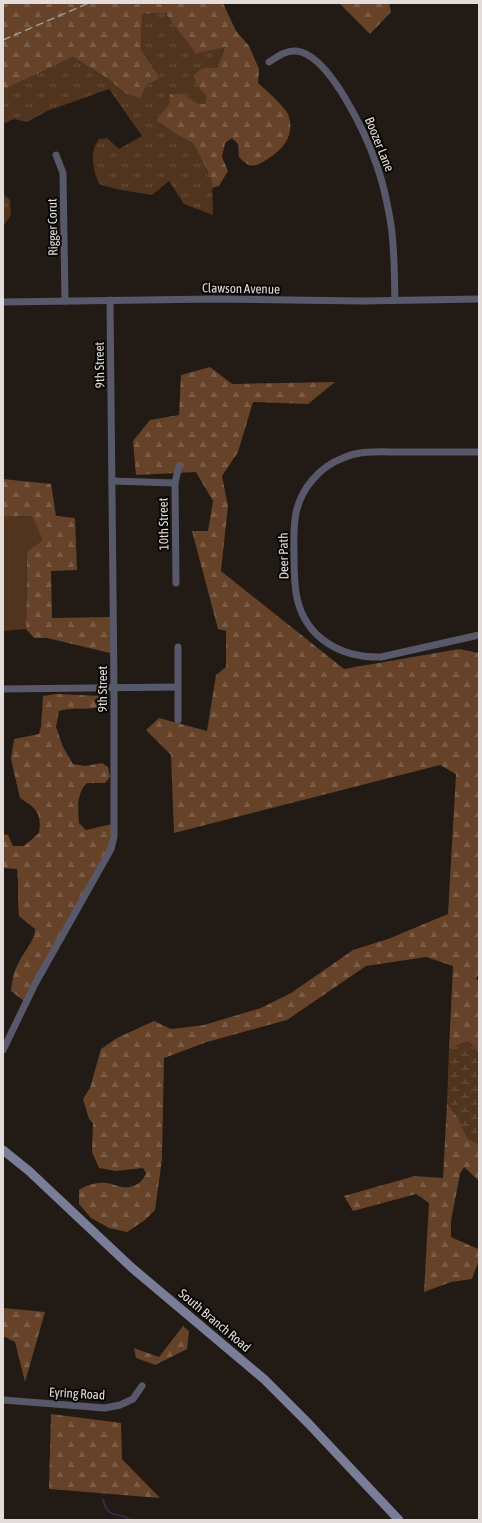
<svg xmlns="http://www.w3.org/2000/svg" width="482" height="1523" font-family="'Asap Condensed',sans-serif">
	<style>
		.grass { fill: url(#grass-tufts) }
		.forest { fill: url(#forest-firs) }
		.wetland { fill: url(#wetland-marsh) }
		.green { fill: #51341d }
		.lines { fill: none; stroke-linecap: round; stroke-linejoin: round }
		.stream { stroke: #303255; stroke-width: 1.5 }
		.street { stroke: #57596b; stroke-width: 7 }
		.secondary { stroke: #7a7d98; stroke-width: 9 }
		.rail { stroke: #9f9a96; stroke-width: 1.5; stroke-dasharray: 8 4; stroke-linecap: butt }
		.labels { text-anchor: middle; stroke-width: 4; stroke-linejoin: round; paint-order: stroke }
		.street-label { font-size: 13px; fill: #e2ddda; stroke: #080604 }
	</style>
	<defs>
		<pattern id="grass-tufts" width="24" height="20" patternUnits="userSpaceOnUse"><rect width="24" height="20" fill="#51341d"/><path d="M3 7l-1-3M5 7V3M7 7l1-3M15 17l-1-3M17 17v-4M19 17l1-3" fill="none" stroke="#6a513d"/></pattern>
		<pattern id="forest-firs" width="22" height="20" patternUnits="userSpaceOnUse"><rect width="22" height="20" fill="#654228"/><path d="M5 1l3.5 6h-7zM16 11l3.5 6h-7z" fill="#7b5d47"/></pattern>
		<pattern id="wetland-marsh" width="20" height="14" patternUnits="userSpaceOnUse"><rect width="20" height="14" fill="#51341d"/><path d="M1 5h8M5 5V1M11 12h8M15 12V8" fill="none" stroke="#6a513d"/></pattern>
	</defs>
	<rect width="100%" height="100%" fill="#211a15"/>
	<g class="grass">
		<path d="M165,13l31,41 29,-8 -8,22h-14l-7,16 10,12 -1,8 -8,-1 -14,-9 -14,10 -13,16 18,13 20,11 18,36 1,35 -29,-11 -15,-23 -17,14c-17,-3 -37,-5 -53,-11 -6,-15 -10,-31 0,-45l8,-1 12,11 23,-13 -33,-47 -62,22 -20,11 -13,-3 -11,5v-34l70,-33 34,21 18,15 15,6 6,-13 14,-8 -19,-28 1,-36z"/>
		<polygon points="3,194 10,200 11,215 3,226"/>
	</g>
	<g class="forest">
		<path d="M3,3h220l13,28 13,15 10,23 -1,14c7,6 26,23 30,31 8,21 -5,36 -22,46 -4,3 -11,7 -17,5 -3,-1 -8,-6 -10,-8l-1,-13 -6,-6 -7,5 -3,14 6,14 -9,15 -7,2v-8l-18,-36 -20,-11 -18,-13 13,-16 1,-10h13l14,9 8,1 1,-8 -10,-12 -2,-9 9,-7h14l8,-21 -29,7 -31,-41 -23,1 -1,36 19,28 -14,8 -6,13 -15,-6 -18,-15 -34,-21 -70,33z"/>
		<polygon points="339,3 389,3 391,12 370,34"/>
		<path d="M210,367l22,17 103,-2 -27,22 -55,-2 -15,50 -16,24 6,30 -7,65 123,98 115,-20 20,4v319l-3,7 3,2v73l-11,-13 -19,8 4,-83 -27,-9 -60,9 -79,54 -80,22 -43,16 -2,101 -7,51 -10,10 -18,12 -18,-4 -18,-10 -12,-14v-14c7,-5 18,-8 27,-7 5,0 10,3 16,4 10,2 21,-4 24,-14l-3,-5 -27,3 -17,-3 -7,-16 1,-29 -4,-4 -6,-20 7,-11 11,-39 16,-11 37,-17 17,8 33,-4 57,-17 30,-15 62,-43 35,-11 60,-25 8,-140 -16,-9 -266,68 -3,-78 -25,-25 13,-12 48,13 9,-56 10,-8v-36l-8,-2 -26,-98h16l5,-30 -17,-29 -60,3 -3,-34 17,-21 29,-5 2,-40z"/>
		<polygon points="3,479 51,484 56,516 75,518 77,570 51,571 52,618 112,617 114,654 47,638 34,638 26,629 27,552 32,516 3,517"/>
		<path d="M56,694l47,2 5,8c-14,8 -33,2 -49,7l-3,16 7,20 10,17 12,2 17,-3 6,4 2,10 -5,6h-18c-11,10 -9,27 -8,40l7,7 26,-6v14l-4,12 -84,151 -13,-10c1,-8 2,-18 6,-25 5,-13 18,-24 18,-37l-16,-13c-2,-16 0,-31 -2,-47l-14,-1v-34l5,1 5,11h11l15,-13c3,-20 -3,-25 -19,-35l-9,-39 3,-20 25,-5 2,-7 2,-31z"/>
		<polygon points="447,1103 459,1120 468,1139 479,1144 479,1181 464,1167 460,1174 451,1221 451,1237 478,1249 479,1260 472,1279 451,1282 424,1292 429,1203 416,1194 353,1211 344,1196 415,1176 443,1178"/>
		<polygon points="3,1308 45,1312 25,1382 15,1342 3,1336"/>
		<polygon points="183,1326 189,1331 187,1349 155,1365 136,1358 134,1348 159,1357"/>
		<polygon points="51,1414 121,1423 122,1459 160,1498 49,1489"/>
	</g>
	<polygon class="wetland" points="468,1041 479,1054 479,1144 468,1139 459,1120 447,1103 449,1049"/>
	<polygon class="green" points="32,516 43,540 27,552 26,629 3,631 3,517"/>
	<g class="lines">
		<path class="stream" d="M103,1499c5,22 15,11 27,21"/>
		<g class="street">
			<path d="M269,62c8,-5 17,-12 27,-11 34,3 71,86 81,115 6,17 10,35 13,53 5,26 4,55 5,81"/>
			<polyline points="56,155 63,173 65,301"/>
			<polyline points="3,302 214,299 362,301 479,299"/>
			<path d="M479,452c-26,0 -53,0 -79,0 -19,0 -39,-2 -57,6 -24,9 -42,31 -47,55 -3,14 -2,29 -2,43 0,14 0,28 3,42 9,41 45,60 84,59l98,-22"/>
			<polyline points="112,481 175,483"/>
			<polyline points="176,583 175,483 179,466"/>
			<polyline points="3,689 177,687"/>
			<polyline points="178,720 178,647"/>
			<polyline points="3,1050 35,984 111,849 114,837 114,688 110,300"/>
			<polyline points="3,1400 105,1408 120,1405 133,1399 142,1386"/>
		</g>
		<polyline class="secondary" points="3,1150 29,1171 131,1267 264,1379 308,1423 399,1520"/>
		<polyline class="rail" points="3,40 89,3"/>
	</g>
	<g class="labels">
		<g class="street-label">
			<text transform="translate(380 144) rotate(68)" y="5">Boozer Lane</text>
			<text transform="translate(52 227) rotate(-91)" y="5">Rigger Corut</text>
			<text transform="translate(241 288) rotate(1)" y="5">Clawson Avenue</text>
			<text transform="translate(99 365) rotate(-91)" y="5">9th Street</text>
			<text transform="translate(163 524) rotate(-91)" y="5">10th Street</text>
			<text transform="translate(283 556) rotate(-91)" y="5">Deer Path</text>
			<text transform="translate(102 689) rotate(-90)" y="5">9th Street</text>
			<text transform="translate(215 1320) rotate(40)" y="5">South Branch Road</text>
			<text transform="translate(77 1393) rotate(3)" y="5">Eyring Road</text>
		</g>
	</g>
	<rect width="482" height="1523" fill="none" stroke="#e2ddda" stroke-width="8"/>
</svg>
